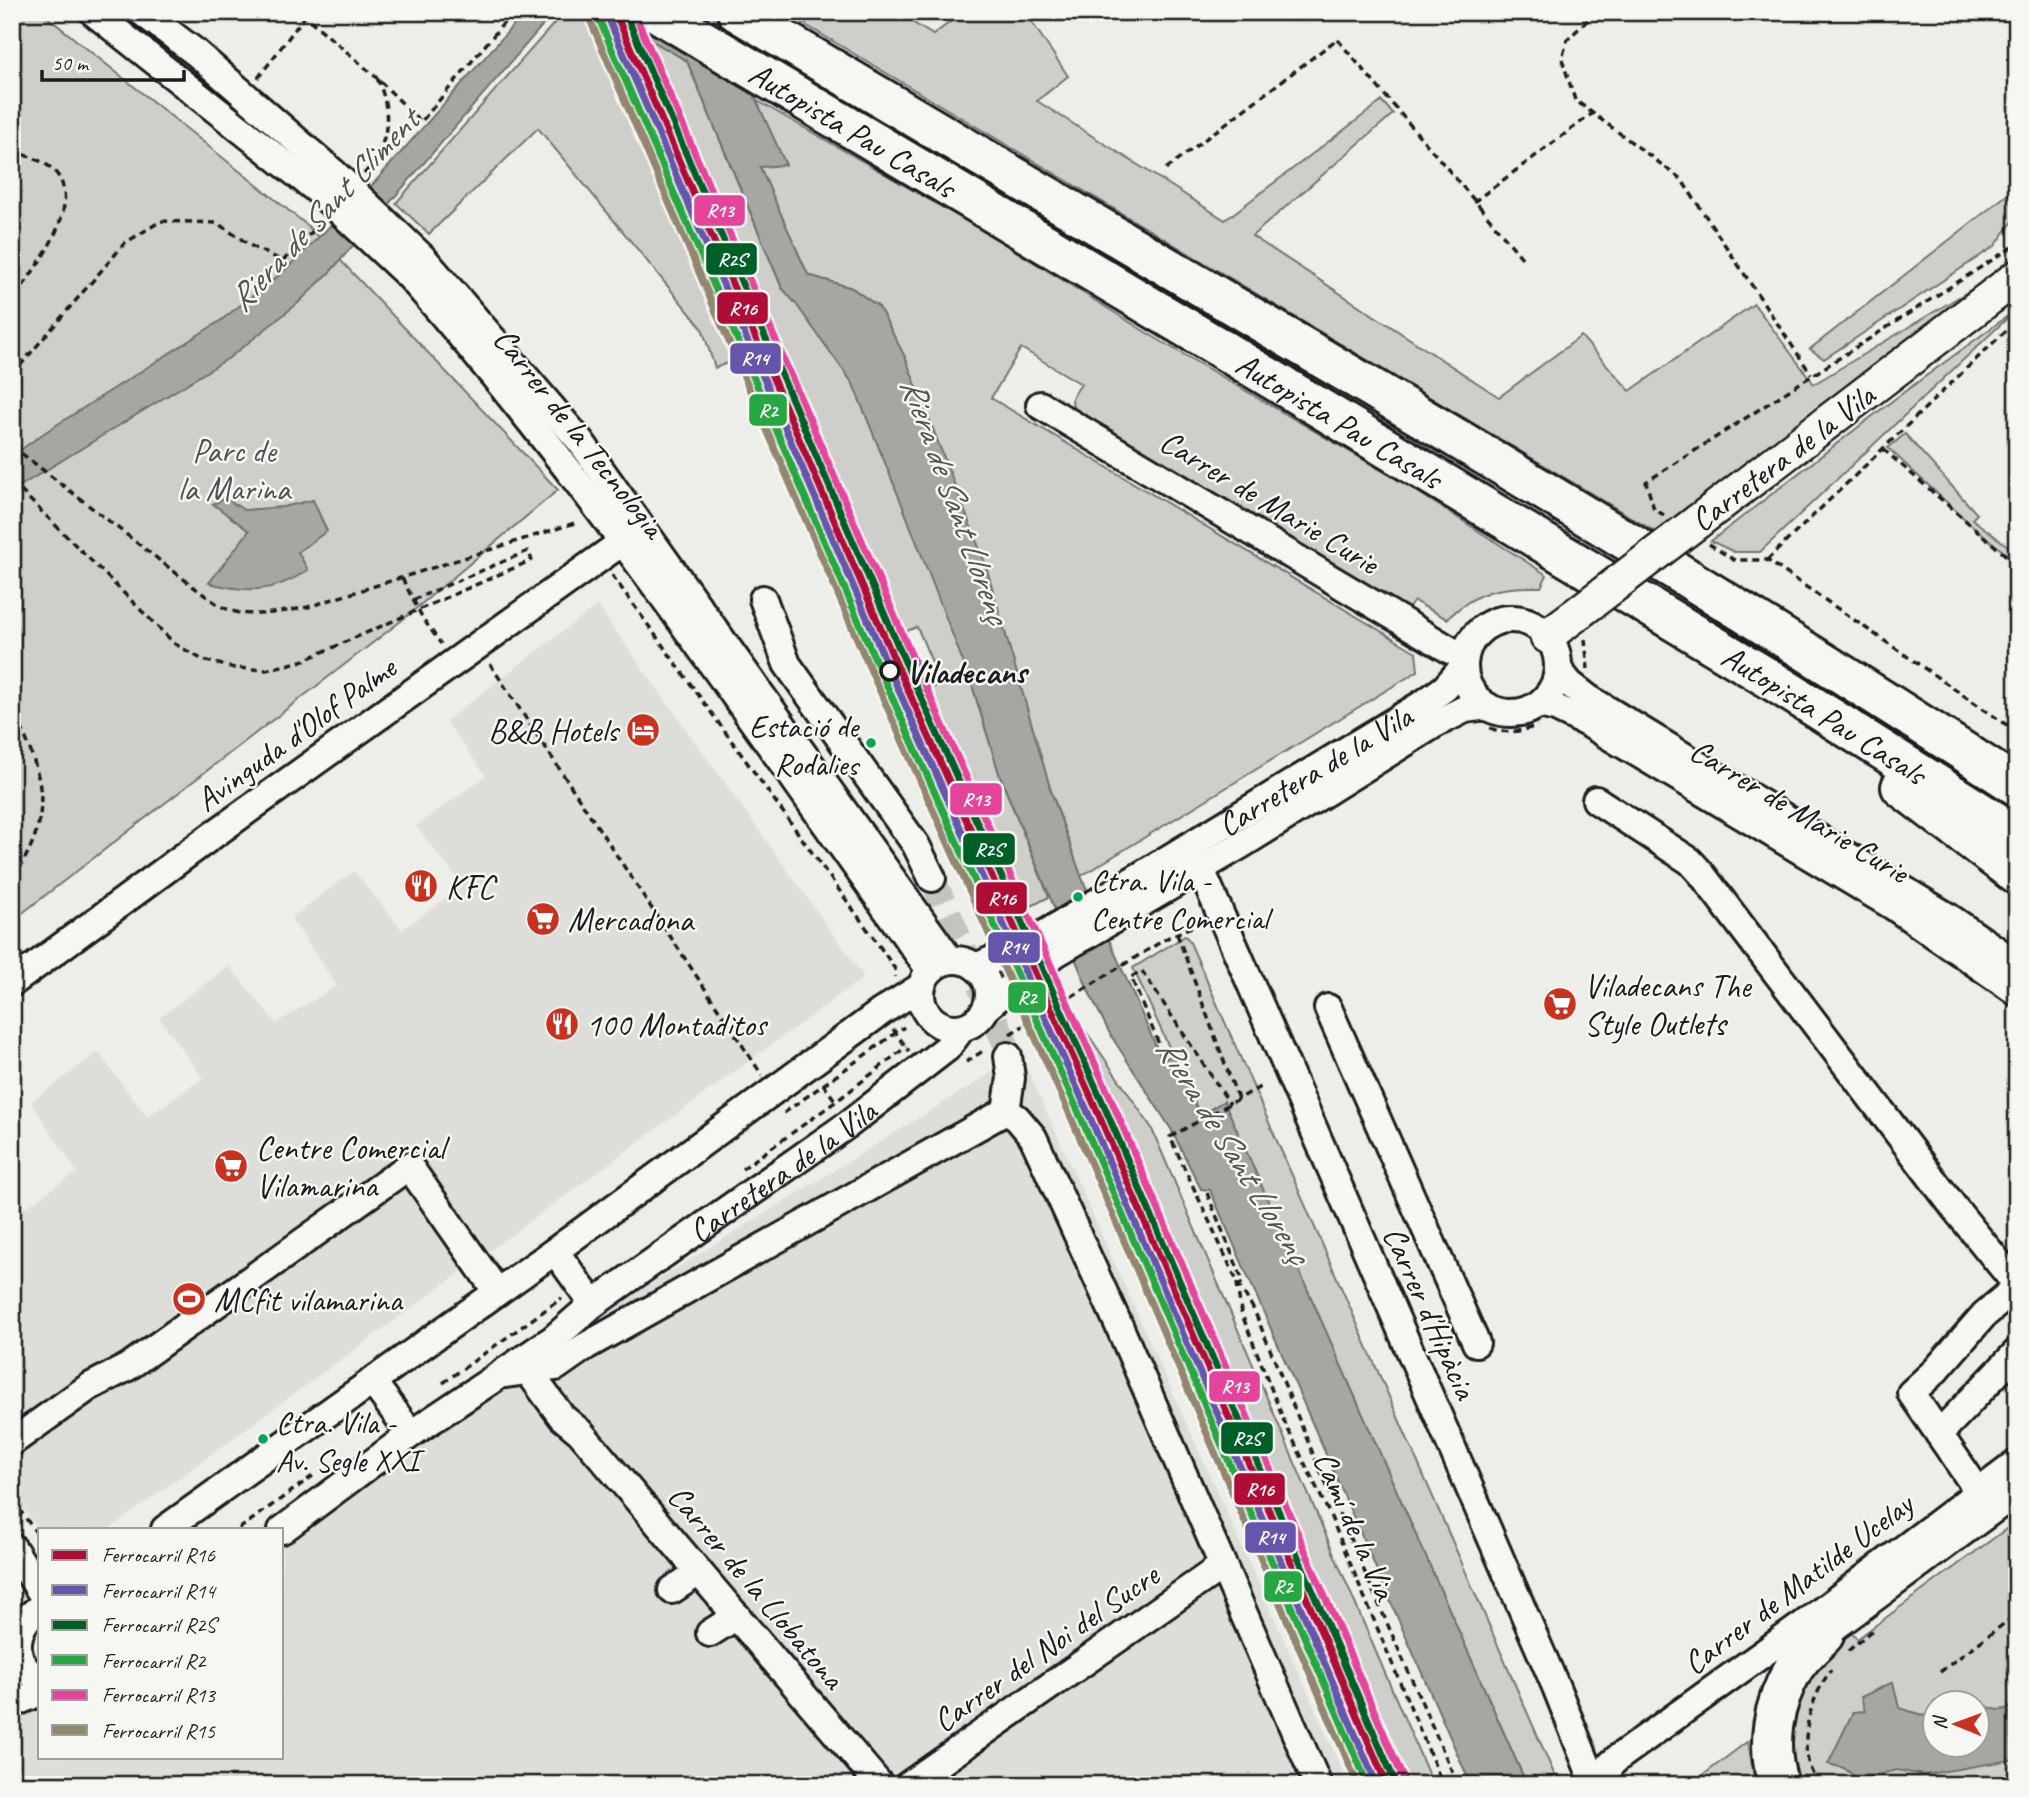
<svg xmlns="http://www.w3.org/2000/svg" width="2029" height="1797" font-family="Caveat,sans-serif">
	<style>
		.built { fill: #ddddda }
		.green { fill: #cececb; stroke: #757574; stroke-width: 2; fill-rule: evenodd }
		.water { fill: #a6a6a3; stroke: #6f6f6d; stroke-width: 2 }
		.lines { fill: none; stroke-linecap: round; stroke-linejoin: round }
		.minor-tunnel { stroke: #c3c3c0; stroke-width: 26; stroke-dasharray: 26 13; stroke-linecap: butt }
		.minor-casing { stroke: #1c1c1c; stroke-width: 32 }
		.major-casing { stroke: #1c1c1c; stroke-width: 38 }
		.highway-casing { stroke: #1c1c1c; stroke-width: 44 }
		.path { stroke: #1c1c1c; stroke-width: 3.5; stroke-dasharray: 7 5; stroke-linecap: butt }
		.minor { stroke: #f6f6f2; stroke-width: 26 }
		.major { stroke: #f6f6f2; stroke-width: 33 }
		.highway { stroke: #f6f6f2; stroke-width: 38 }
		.minor-bridge-casing { stroke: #1c1c1c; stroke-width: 32; stroke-linecap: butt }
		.major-bridge-casing { stroke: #1c1c1c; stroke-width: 38; stroke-linecap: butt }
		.path-bridge { stroke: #1c1c1c; stroke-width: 3.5; stroke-dasharray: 7 5; stroke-linecap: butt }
		.minor-bridge { stroke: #f6f6f2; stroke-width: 26 }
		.major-bridge { stroke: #f6f6f2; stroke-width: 33 }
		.rail-1-casing { stroke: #f6f6f2; stroke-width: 12 }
		.rail-2-casing { stroke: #f6f6f2; stroke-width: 12 }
		.rail-3-casing { stroke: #f6f6f2; stroke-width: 12 }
		.rail-4-casing { stroke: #f6f6f2; stroke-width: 12 }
		.rail-5-casing { stroke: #f6f6f2; stroke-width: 12 }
		.rail-6-casing { stroke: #f6f6f2; stroke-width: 12 }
		.rail-1 { stroke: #af0d38; stroke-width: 7 }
		.rail-2 { stroke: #6556ac; stroke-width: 7 }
		.rail-3 { stroke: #005f27; stroke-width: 7 }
		.rail-4 { stroke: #26a741; stroke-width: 7 }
		.rail-5 { stroke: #e5449c; stroke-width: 7 }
		.rail-6 { stroke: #93866e; stroke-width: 7 }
		.stop-dot { fill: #f6f6f2; stroke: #1c1c1c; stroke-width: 3.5 }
		.bus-dot { fill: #00a651; stroke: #f6f6f2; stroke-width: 2.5 }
		.labels { text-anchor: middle; stroke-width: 5; stroke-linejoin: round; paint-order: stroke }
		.bus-label { font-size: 31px; fill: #1c1c1c; stroke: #f6f6f2; text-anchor: start }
		.street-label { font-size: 33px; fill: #1c1c1c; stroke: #f6f6f2 }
		.park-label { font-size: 33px; fill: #515151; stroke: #f6f6f2 }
		.stop-label { font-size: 33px; font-weight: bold; fill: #1c1c1c; stroke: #f6f6f2; text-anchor: start }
		.poi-label { font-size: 33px; fill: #1c1c1c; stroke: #f6f6f2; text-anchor: start }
		.water-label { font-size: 35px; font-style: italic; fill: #535352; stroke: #f6f6f2 }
		.line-badge { stroke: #f6f6f2; stroke-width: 2.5 }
		.badge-label { font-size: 19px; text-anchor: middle; font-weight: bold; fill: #fff }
	</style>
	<rect width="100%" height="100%" fill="#edede9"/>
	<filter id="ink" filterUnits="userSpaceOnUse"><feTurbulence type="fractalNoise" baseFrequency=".0143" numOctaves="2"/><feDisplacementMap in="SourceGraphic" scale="14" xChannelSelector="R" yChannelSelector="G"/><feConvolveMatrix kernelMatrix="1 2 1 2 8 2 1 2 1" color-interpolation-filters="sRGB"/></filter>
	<g filter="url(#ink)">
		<g class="built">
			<polygon points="597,605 864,977 109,1529 40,1529 40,1532 12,1491 12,1210 16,1214 77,1172 31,1102 98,1052 147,1117 203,1078 159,1018 229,966 276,1023 337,986 291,918 354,871 402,930 463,886 416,826 486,776 446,721"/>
			<polygon points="1021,1055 1349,1785 12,1785 12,1691 40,1673 40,1757 282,1757 282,1529 263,1529 510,1371"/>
		</g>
		<g class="green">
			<polygon points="12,12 41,12 308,226 558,490 401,621 12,921"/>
			<polygon points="564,12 586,12 733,361 715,368 702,328 538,128 429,234 396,203"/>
			<polygon points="784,12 896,12 933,35 963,12 1025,12 1068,76 1037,101 1225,220 1382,101 1393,114 1252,236 1499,397 1581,336 1630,391 1754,304 1814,384 2017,262 1659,534"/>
			<polygon points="635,31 687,61 782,288 855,362 927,538 1000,776 1049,897 1016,914 1002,880 1006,877 927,691 941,683 917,627 901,633 775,347 767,337"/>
			<path d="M756,100l231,133 165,103 258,151 137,88 -6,12c-41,-1 -64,3 -94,32l-33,-18 -7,9 -334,-198 -1,-14 9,-14 -60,-36 -30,50 425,254 2,19 -337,205 -30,-85 -199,-503 -44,-13 -49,-109 26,-2z"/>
			<polygon points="2017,187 2017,219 2013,221 1995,246 1824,359 1810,349"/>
			<polygon points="2017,309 1760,552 1734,552 1711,541 1892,401"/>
			<polygon points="1905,434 1977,514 1972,519 2017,553 2017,563 1969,523 1888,448"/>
			<polygon points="1185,936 1189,940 1559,1785 1527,1785 1228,1111 1204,1124 1133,968"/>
			<polygon points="1064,1015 1079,1021 1151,1127 1433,1785 1401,1785"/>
			<path d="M2017,1521v264h-228l-8,-39 17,-65 49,-53 10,11zM1934,1702h42v42h-42z"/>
			<polygon points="1748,1741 1755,1785 1690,1785"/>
		</g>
		<g class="water">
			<polygon points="525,12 554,12 331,271 297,304 229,358 12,491 12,456 44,433 220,321 282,273 374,183"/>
			<polygon points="621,12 716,12 786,165 760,167 808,275 852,288 879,307 905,357 985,563 1051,791 1081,876 1162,1060 1173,1055 1200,1115 1224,1101 1527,1785 1471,1785 1210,1190 1201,1189 1171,1129 1110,1034 1089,992 1000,776 972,685 903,507 853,384 796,304 782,288 687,61 635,31"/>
			<path d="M225,498l19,12 39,-3 30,-7 14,31 -29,21 10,18c-35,23 -59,23 -99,13l40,-52 -36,-27z"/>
			<path d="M1893,1682l6,26 35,10v26h42v-42h-4l2,-2c15,8 30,17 43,1v58l-94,16 -27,-5 -37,10 -15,-12 -16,-4 25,-52 12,-1 -4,-14z"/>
		</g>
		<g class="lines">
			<polyline class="minor-tunnel" points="932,878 1005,1042 1008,1056"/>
			<g class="minor-casing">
				<g id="minor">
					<polyline points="93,12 317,190"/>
					<polyline points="142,12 195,52 334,173"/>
					<polyline points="424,259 581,442 950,960"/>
					<path d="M410,277c191,217 351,459 520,693"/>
					<polyline points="1040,405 1450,650 1465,656"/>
					<polyline points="763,599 787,664 916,845 932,878"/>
					<circle cx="1511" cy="666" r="47"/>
					<polyline points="1558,669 1570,684 1588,698 1947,916 2017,964"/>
					<polyline points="1539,704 1556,708 1589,724 1893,906 2017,992"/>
					<polyline points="1596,800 1690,861 1701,873 1956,1210 2017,1285"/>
					<polyline points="1200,867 1556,1687 1595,1785"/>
					<circle cx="955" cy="994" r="34"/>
					<path id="s1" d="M976,967l52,-23 396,-241 21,-15 19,-22"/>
					<polyline points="12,983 213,835 621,543"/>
					<polyline points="987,1007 1041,962 1241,845 1435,724 1465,709 1487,706"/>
					<polyline points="1328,1008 1476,1343"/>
					<polyline points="1006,1111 1017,1118 1033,1137 1120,1328 1318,1785"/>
					<polyline points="1006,1111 1011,1078 1008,1056"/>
					<polyline points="555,1251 593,1304"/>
					<polyline points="528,1371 562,1417 580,1432 880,1785"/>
					<polyline points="506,1374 556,1367 586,1346 1006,1111"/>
					<polyline points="372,1381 411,1434"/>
					<polyline points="1939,1434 2017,1352"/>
					<polyline points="12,1442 89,1387 128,1367 409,1166 497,1292"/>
					<polyline points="1978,1491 1911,1393 1936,1370 1984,1315 2017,1287"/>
					<polyline points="165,1529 555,1251 881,1012 922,986"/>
					<path id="s2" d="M282,1530l129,-96 142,-95 40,-35 257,-181 97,-75 15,-20"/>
					<polyline points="12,1547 40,1591"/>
					<polyline points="672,1590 699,1572"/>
					<path d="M40,1608c-27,16 -32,56 0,71"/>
					<polyline points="710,1633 737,1616"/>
					<polyline points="1824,1635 2017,1492"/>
					<polyline points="12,1704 40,1692"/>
					<polyline points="908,1785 1222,1566"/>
					<polyline points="1603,1785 1611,1764 1619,1757 1804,1624 2017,1463"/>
				</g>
			</g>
			<g class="major-casing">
				<g id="major">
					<polyline points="1697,522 2017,277"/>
					<polyline points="1547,636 1574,616"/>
				</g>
			</g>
			<g class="highway-casing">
				<g id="highway">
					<path id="s3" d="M656,12l559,333 558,336 244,154"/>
					<path d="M737,12c428,256 862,502 1280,774"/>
					<polyline points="1901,787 2017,875"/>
					<path d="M1779,1785c-14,-40 -6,-82 15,-117 7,-12 20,-23 30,-33"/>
				</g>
			</g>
			<g class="path">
				<polyline points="1596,12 1567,40 1562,59 1575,100 1681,179 1811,374"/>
				<polyline points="258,78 305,16 377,78"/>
				<path d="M12,151c15,5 33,9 44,22 29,36 -24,98 -44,129"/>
				<polyline points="1166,169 1337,39 1480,207"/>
				<path d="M364,174c25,-28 29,-61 13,-96l44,44 92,-110"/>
				<polyline points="1522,258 1475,201 1593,113"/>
				<polyline points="12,375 125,243 161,221 217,223 253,247 283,261 322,222"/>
				<path d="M12,446l182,141c12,9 27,22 42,25 21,5 52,-1 72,-5l270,-85"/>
				<polyline points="1883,449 2017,565"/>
				<polyline points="1664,515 1654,509 1646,482 2017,244"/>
				<polyline points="1709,544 1734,560 1767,560 2017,732"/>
				<polyline points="1767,560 2017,320"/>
				<polyline points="612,575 878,944 895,969 895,977"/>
				<polyline points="402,578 422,617 441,644"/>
				<polyline points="413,600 429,593"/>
				<polyline points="1585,639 1588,669"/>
				<polyline points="894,659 913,649"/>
				<polyline points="490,664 762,1075"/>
				<path d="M12,704c29,72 47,105 0,176"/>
				<path d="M1490,728c16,7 31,3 47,-2"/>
				<polyline points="1177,934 1238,1099"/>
				<polyline points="893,1029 909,1051"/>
				<polyline points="1010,1034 1169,937 1200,923"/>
				<polyline points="1163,1054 1131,977 1142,971 1230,1104"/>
				<polyline points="966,1062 986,1049"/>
				<polyline points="823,1084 837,1103"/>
				<polyline points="1260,1087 1170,1137 1237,1281 1254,1310 1313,1454 1458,1785"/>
				<polyline points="784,1113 904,1027"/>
				<polyline points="742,1169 842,1097 906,1047"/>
				<polyline points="1207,1193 1241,1276 1241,1285"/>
				<polyline points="1237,1283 1241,1312 1284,1421 1330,1515 1443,1785"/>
				<polyline points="443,1383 562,1298"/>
				<polyline points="12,1499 40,1538"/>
				<polyline points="239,1529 317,1473"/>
				<polyline points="1848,1651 1871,1631 1869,1628"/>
				<polyline points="1940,1672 2017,1614"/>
				<path d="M1819,1785c-4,-7 -8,-14 -10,-20 -9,-32 3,-69 22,-95"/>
			</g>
			<use href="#minor" class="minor"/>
			<use href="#major" class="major"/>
			<use href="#highway" class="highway"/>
			<g class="minor-bridge-casing">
				<g id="minor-bridge">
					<polyline points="334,173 424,259"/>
					<polyline points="317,190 410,277"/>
				</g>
			</g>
			<g class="major-bridge-casing">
				<polyline id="major-bridge" points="1574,616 1697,522"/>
			</g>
			<polyline class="path-bridge" points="12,482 175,644 203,660 234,668 266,670 302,661 532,560 528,551 429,593"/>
			<use href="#minor-bridge" class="minor-bridge"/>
			<use href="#major-bridge" class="major-bridge"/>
			<g class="rail-1-casing">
				<polyline id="rail-1" points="615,12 894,659 1094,1104 1387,1785"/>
			</g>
			<g class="rail-2-casing">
				<polyline id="rail-2" points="607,15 886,662 1086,1108 1377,1785"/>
			</g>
			<g class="rail-3-casing">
				<polyline id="rail-3" points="625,12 902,655 1102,1101 1395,1782"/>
			</g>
			<g class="rail-4-casing">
				<polyline id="rail-4" points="599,19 878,666 1078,1111 1368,1785"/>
			</g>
			<g class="rail-5-casing">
				<polyline id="rail-5" points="634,12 910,652 1110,1097 1403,1778"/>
			</g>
			<g class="rail-6-casing">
				<polyline id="rail-6" points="591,22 870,669 1070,1115 1358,1785"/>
			</g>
			<use href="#rail-1" class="rail-1"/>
			<use href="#rail-2" class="rail-2"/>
			<use href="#rail-3" class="rail-3"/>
			<use href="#rail-4" class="rail-4"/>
			<use href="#rail-5" class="rail-5"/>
			<use href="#rail-6" class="rail-6"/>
		</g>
	</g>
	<defs>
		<g id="hotel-disc" transform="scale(1.75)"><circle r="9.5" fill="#c8321e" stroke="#f6f6f2"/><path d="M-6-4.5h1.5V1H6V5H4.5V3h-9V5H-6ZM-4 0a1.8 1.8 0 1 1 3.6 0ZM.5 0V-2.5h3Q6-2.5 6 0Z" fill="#fff"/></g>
		<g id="restaurant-disc" transform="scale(1.75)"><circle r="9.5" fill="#c8321e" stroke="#f6f6f2"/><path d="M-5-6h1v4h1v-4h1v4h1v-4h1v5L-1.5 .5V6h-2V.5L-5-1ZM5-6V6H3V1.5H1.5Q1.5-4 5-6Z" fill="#fff"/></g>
		<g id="supermarket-disc" transform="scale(1.75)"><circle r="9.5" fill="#c8321e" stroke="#f6f6f2"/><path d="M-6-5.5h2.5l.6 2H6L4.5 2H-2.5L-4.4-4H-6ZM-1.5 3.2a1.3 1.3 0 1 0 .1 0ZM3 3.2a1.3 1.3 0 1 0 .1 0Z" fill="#fff"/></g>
		<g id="stadium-disc" transform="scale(1.75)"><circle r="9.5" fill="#c8321e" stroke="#f6f6f2"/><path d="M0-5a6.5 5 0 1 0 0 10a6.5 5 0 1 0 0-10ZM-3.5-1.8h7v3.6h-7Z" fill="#fff"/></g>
	</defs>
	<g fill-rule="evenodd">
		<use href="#hotel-disc" x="643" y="730"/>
		<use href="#restaurant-disc" x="421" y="886"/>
		<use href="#supermarket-disc" x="543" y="919"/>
		<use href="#supermarket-disc" x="1560" y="1004"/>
		<use href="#restaurant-disc" x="562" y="1024"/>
		<use href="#supermarket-disc" x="231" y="1166"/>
		<use href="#stadium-disc" x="189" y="1299"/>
	</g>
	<circle class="stop-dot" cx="890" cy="671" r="9"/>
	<g class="bus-dot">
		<circle cx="871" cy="743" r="6"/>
		<circle cx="1078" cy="897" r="6"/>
		<circle cx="263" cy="1439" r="6"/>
	</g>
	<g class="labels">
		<g class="bus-label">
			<text x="858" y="737" text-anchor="end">Estació de<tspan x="858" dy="38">Rodalies</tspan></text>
			<text x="1091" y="891">Ctra. Vila -<tspan x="1091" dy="38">Centre Comercial</tspan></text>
			<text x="276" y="1433">Ctra. Vila -<tspan x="276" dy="38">Av. Segle XXI</tspan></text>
		</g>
		<g class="street-label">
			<text dy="12" stroke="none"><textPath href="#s3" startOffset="229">Autopista Pau Casals</textPath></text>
			<text dy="12" stroke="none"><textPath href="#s3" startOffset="796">Autopista Pau Casals</textPath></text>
			<text transform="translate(580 432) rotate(52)" y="12">Carrer de la Tecnologia</text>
			<text transform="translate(1782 457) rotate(-37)" y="12">Carretera de la Vila</text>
			<text transform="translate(1270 501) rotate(31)" y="12">Carrer de Marie Curie</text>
			<text dy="12" stroke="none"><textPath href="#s3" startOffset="1363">Autopista Pau Casals</textPath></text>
			<text transform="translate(295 733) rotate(-36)" y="12">Avinguda d'Olof Palme</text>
			<text dy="12" stroke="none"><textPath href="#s1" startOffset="392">Carretera de la Vila</textPath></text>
			<text transform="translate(1800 810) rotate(31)" y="12">Carrer de Marie Curie</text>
			<text dy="12" stroke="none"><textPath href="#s2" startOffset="616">Carretera de la Vila</textPath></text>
			<text transform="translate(1431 1312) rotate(66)" y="12">Carrer d'Hipàcia</text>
			<text transform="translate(1356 1525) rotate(66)" y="12">Camí de la Via</text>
			<text transform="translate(1797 1583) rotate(-37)" y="12">Carrer de Matilde Ucelay</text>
			<text transform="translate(757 1586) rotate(50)" y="12">Carrer de la Llobatona</text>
			<text transform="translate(1045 1647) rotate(-35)" y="12">Carrer del Noi del Sucre</text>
		</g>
		<g class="park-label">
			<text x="234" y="462">Parc de<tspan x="234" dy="38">la Marina</tspan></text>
		</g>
		<g class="stop-label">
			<text x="906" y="683">Viladecans</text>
		</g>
		<g class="poi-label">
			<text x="618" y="742" text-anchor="end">B&amp;B Hotels</text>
			<text x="446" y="898">KFC</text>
			<text x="568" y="931">Mercadona</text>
			<text x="1584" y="997">Viladecans The<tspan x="1584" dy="38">Style Outlets</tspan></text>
			<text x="586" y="1036">100 Montaditos</text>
			<text x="256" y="1159">Centre Comercial<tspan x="256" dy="38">Vilamarina</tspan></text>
			<text x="214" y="1311">MCfit vilamarina</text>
		</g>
		<g class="water-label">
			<text transform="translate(323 210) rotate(-47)" y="12">Riera de Sant Climent</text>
			<text transform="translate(956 500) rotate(70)" y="12">Riera de Sant Llorenç</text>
			<text transform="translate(1234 1150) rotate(58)" y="12">Riera de Sant Llorenç</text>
		</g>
	</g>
	<g class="line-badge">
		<rect x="693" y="194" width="53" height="33" rx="7" fill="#e5449c"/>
		<rect x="705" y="242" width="53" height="34" rx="7" fill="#005f27"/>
		<rect x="716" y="291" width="53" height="34" rx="7" fill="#af0d38"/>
		<rect x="729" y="342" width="53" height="33" rx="7" fill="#6556ac"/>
		<rect x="748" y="393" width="40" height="34" rx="7" fill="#26a741"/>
		<rect x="949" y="782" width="54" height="34" rx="7" fill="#e5449c"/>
		<rect x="962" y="832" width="54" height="34" rx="7" fill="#005f27"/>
		<rect x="975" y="881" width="53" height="34" rx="7" fill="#af0d38"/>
		<rect x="987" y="931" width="54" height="33" rx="7" fill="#6556ac"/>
		<rect x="1007" y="981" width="40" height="33" rx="7" fill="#26a741"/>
		<rect x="1208" y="1370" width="53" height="33" rx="7" fill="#e5449c"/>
		<rect x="1220" y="1421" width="54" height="34" rx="7" fill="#005f27"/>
		<rect x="1233" y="1472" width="53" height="34" rx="7" fill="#af0d38"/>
		<rect x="1244" y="1521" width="53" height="33" rx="7" fill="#6556ac"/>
		<rect x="1263" y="1570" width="40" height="33" rx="7" fill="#26a741"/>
	</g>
	<g class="badge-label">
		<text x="720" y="217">R13</text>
		<text x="732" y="266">R2S</text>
		<text x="743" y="315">R16</text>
		<text x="755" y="365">R14</text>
		<text x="768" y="417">R2</text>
		<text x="976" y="806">R13</text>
		<text x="989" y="856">R2S</text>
		<text x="1002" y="905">R16</text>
		<text x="1014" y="954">R14</text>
		<text x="1027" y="1004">R2</text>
		<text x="1235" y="1393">R13</text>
		<text x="1247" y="1445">R2S</text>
		<text x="1260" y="1496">R16</text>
		<text x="1271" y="1544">R14</text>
		<text x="1283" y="1593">R2</text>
	</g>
	<rect width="2029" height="1797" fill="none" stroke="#f6f6f2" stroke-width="42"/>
	<rect x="21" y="21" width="1987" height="1755" fill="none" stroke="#1c1c1c" stroke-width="2.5" filter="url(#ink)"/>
	<rect x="38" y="1528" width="245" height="231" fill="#f6f6f2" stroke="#9f9f9c" stroke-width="2"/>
	<rect x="52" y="1550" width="35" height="10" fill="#af0d38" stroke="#9f9f9c" stroke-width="2"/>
	<text x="102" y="1562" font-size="21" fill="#1c1c1c">Ferrocarril R16</text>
	<rect x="52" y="1585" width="35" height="10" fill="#6556ac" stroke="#9f9f9c" stroke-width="2"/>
	<text x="102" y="1598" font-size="21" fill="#1c1c1c">Ferrocarril R14</text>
	<rect x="52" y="1620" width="35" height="10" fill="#005f27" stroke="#9f9f9c" stroke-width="2"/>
	<text x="102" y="1632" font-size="21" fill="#1c1c1c">Ferrocarril R2S</text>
	<rect x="52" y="1655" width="35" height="10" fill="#26a741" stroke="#9f9f9c" stroke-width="2"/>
	<text x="102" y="1668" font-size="21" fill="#1c1c1c">Ferrocarril R2</text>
	<rect x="52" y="1690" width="35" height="10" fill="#e5449c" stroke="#9f9f9c" stroke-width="2"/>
	<text x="102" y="1702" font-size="21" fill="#1c1c1c">Ferrocarril R13</text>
	<rect x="52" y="1725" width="35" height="10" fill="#93866e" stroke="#9f9f9c" stroke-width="2"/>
	<text x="102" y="1738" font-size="21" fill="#1c1c1c">Ferrocarril R15</text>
	<g transform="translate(1956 1724) rotate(271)"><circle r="33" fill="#f6f6f2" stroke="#9f9f9c" stroke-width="2"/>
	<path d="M0-5L12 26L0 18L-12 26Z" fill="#c8321e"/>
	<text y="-10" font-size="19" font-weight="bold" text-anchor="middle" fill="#1c1c1c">N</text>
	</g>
	<path d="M42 70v10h142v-10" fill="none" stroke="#1c1c1c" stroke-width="3.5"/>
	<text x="52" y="70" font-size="21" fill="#1c1c1c" stroke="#f6f6f2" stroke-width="5" paint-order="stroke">50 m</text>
</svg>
